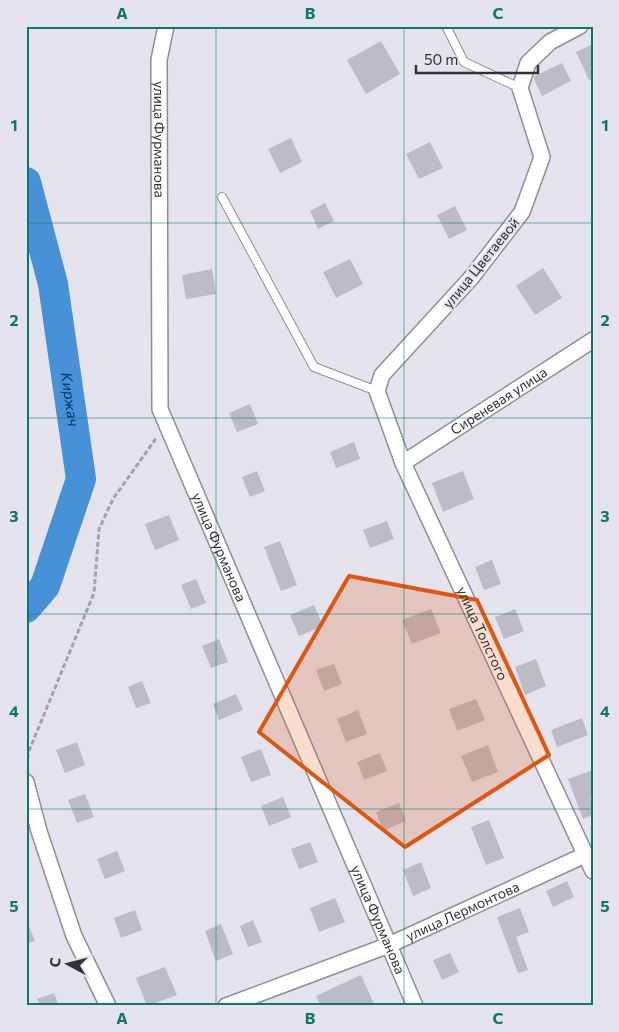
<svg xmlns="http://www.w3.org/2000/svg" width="619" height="1032" font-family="Commissioner,sans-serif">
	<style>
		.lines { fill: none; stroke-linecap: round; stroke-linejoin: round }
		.river { stroke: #4991d7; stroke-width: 30 }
		.building { fill: #bdbbc6 }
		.lane-casing { stroke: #8f8e98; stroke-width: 10 }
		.street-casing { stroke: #8f8e98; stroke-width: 18 }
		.path { stroke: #a4a2ab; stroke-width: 3; stroke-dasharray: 5 2.5; stroke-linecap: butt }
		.lane { stroke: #fff; stroke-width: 8 }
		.street { stroke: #fff; stroke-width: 15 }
		.marked { fill: #df570e; fill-opacity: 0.2; stroke: #df570e; stroke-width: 4; stroke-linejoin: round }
		.grid { fill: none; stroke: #0f766e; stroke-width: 1; stroke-opacity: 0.55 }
		.labels { text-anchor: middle; stroke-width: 4.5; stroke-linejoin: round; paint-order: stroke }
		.street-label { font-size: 14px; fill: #323136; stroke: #e5e3ee }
		.water-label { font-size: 15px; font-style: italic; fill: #003866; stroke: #e5e3ee }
		.neatline { fill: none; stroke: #0f766e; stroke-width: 2 }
		.grid-label { font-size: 16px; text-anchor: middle; font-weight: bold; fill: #0f766e }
	</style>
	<rect width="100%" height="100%" fill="#e5e3ee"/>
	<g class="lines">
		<path class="river" id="s1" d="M26,182l27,102 28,195 -36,107 -19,22"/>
	</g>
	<g class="building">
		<polygon points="381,41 400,74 366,94 347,60"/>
		<polygon points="593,44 593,79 589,80 576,52"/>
		<polygon points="562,63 571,81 542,96 533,77"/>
		<polygon points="291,138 302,162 280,173 268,149"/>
		<polygon points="430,142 443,168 419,179 406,154"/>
		<polygon points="325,203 334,221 318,229 310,211"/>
		<polygon points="455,206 467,230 449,239 437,215"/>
		<polygon points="350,259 363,284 336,298 323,272"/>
		<polygon points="543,268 562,298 535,315 516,286"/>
		<polygon points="212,269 216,294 186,299 182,275"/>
		<polygon points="250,404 258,424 237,432 229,413"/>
		<polygon points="354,442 360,459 336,468 330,452"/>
		<polygon points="257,471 265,491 250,497 242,477"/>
		<polygon points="463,471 474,499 443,512 432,483"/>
		<polygon points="169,515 179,540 155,550 145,524"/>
		<polygon points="387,521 394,539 370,548 363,530"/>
		<polygon points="280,541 297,585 281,591 264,547"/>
		<polygon points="492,560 501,584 484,590 475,567"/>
		<polygon points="196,579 206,603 191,609 181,585"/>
		<polygon points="314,605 323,626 299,636 290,615"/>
		<polygon points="431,609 441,633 412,644 402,620"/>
		<polygon points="515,609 524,631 504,639 495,617"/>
		<polygon points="219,639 228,662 211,668 202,646"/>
		<polygon points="536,659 546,686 525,695 515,667"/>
		<polygon points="334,664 342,684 324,691 316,670"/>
		<polygon points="142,681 151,703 136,708 128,687"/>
		<polygon points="236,694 243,710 219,720 213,704"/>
		<polygon points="476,699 485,720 457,731 449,709"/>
		<polygon points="358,710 367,734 346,742 337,719"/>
		<polygon points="582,718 588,735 557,747 551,730"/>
		<polygon points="77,742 85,765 65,773 56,750"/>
		<polygon points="488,745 498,772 472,782 461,756"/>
		<polygon points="261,749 271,775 251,782 241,757"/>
		<polygon points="380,753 387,771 364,780 357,762"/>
		<polygon points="593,770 593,797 590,798 593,805 593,815 583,819 568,779"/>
		<polygon points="85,794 94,817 77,823 68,800"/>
		<polygon points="283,797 291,817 269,826 261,806"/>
		<polygon points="399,803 406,821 383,831 376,812"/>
		<polygon points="489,820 504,858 486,865 471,827"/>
		<polygon points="310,842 318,862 299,869 291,849"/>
		<polygon points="117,851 125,871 105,879 97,859"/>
		<polygon points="421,862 431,888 413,896 403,870"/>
		<polygon points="567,881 574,897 553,907 546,891"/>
		<polygon points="335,898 345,922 319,932 310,908"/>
		<polygon points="520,908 529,932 516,937 528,970 518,973 497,917"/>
		<polygon points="135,910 142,930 121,938 114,918"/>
		<polygon points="26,919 35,941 26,944"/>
		<polygon points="253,920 262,942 248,947 240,926"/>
		<polygon points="221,924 233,954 216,961 205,931"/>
		<polygon points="450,953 459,972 442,980 433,960"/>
		<polygon points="165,967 177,995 147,1006 136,978"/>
		<polygon points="361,975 374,1004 370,1006 320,1006 316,996"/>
		<polygon points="54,993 59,1006 40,1006 37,999"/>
	</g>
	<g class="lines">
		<g class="lane-casing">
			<g id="lane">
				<polyline points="446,26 464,62 520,88"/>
				<polyline points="222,197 314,367 377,391"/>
			</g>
		</g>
		<g class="street-casing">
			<g id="street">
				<path id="s2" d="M166,26l-7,34 1,349 255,597"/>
				<path id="s3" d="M580,26l-30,16 -22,21 -8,25 22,69 -20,55 -51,66 -89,97 -5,16 26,72 190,408"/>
				<path id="s4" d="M403,463l190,-123"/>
				<polyline points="26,782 39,831 74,936 108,1006"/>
				<path id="s5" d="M226,1006l163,-61 196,-90"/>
			</g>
		</g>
		<polyline class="path" points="26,766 29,751 94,593 99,529 113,499 157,437"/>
		<use href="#lane" class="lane"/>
		<use href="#street" class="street"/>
	</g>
	<path class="marked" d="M349,576l128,24 72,155 -144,92 -146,-115z"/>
	<path class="grid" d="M216,26v980M404,26v980M26,223h567M26,418h567M26,614h567M26,809h567"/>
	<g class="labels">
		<g class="street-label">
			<text dy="5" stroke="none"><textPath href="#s2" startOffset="114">улица Фурманова</textPath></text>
			<text transform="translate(481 263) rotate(-51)" y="5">улица Цветаевой</text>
			<text dy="5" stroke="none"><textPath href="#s4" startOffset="114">Сиреневая улица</textPath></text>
			<text dy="5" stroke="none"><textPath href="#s2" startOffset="534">улица Фурманова</textPath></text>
			<text dy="5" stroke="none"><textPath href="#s3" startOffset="718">улица Толстого</textPath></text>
			<text dy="5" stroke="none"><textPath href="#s5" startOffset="255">улица Лермонтова</textPath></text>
			<text dy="5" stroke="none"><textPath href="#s2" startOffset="939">улица Фурманова</textPath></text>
		</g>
		<g class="water-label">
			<text dy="5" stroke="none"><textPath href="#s1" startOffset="222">Киржач</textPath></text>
		</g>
	</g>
	<rect width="619" height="1032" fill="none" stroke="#e5e3ee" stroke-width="55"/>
	<g transform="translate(68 964) rotate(277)" stroke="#e5e3ee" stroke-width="4" paint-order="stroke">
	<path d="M0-4L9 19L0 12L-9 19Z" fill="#323136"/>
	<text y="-8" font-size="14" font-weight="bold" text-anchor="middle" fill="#323136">С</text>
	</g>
	<path d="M416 65v8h122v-8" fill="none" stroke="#323136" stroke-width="2.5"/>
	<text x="424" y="65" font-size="15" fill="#323136" stroke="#e5e3ee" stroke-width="4" paint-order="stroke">50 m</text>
	<rect x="28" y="28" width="564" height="976" class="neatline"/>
	<g class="grid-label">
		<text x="122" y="19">A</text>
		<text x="310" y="19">B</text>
		<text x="498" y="19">C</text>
		<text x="14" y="131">1</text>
		<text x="605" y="131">1</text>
		<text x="14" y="326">2</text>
		<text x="605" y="326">2</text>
		<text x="14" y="522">3</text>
		<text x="605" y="522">3</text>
		<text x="14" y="717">4</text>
		<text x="605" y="717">4</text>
		<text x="14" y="912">5</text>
		<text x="605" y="912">5</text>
		<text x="122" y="1024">A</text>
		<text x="310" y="1024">B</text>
		<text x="498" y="1024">C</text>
	</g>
</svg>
